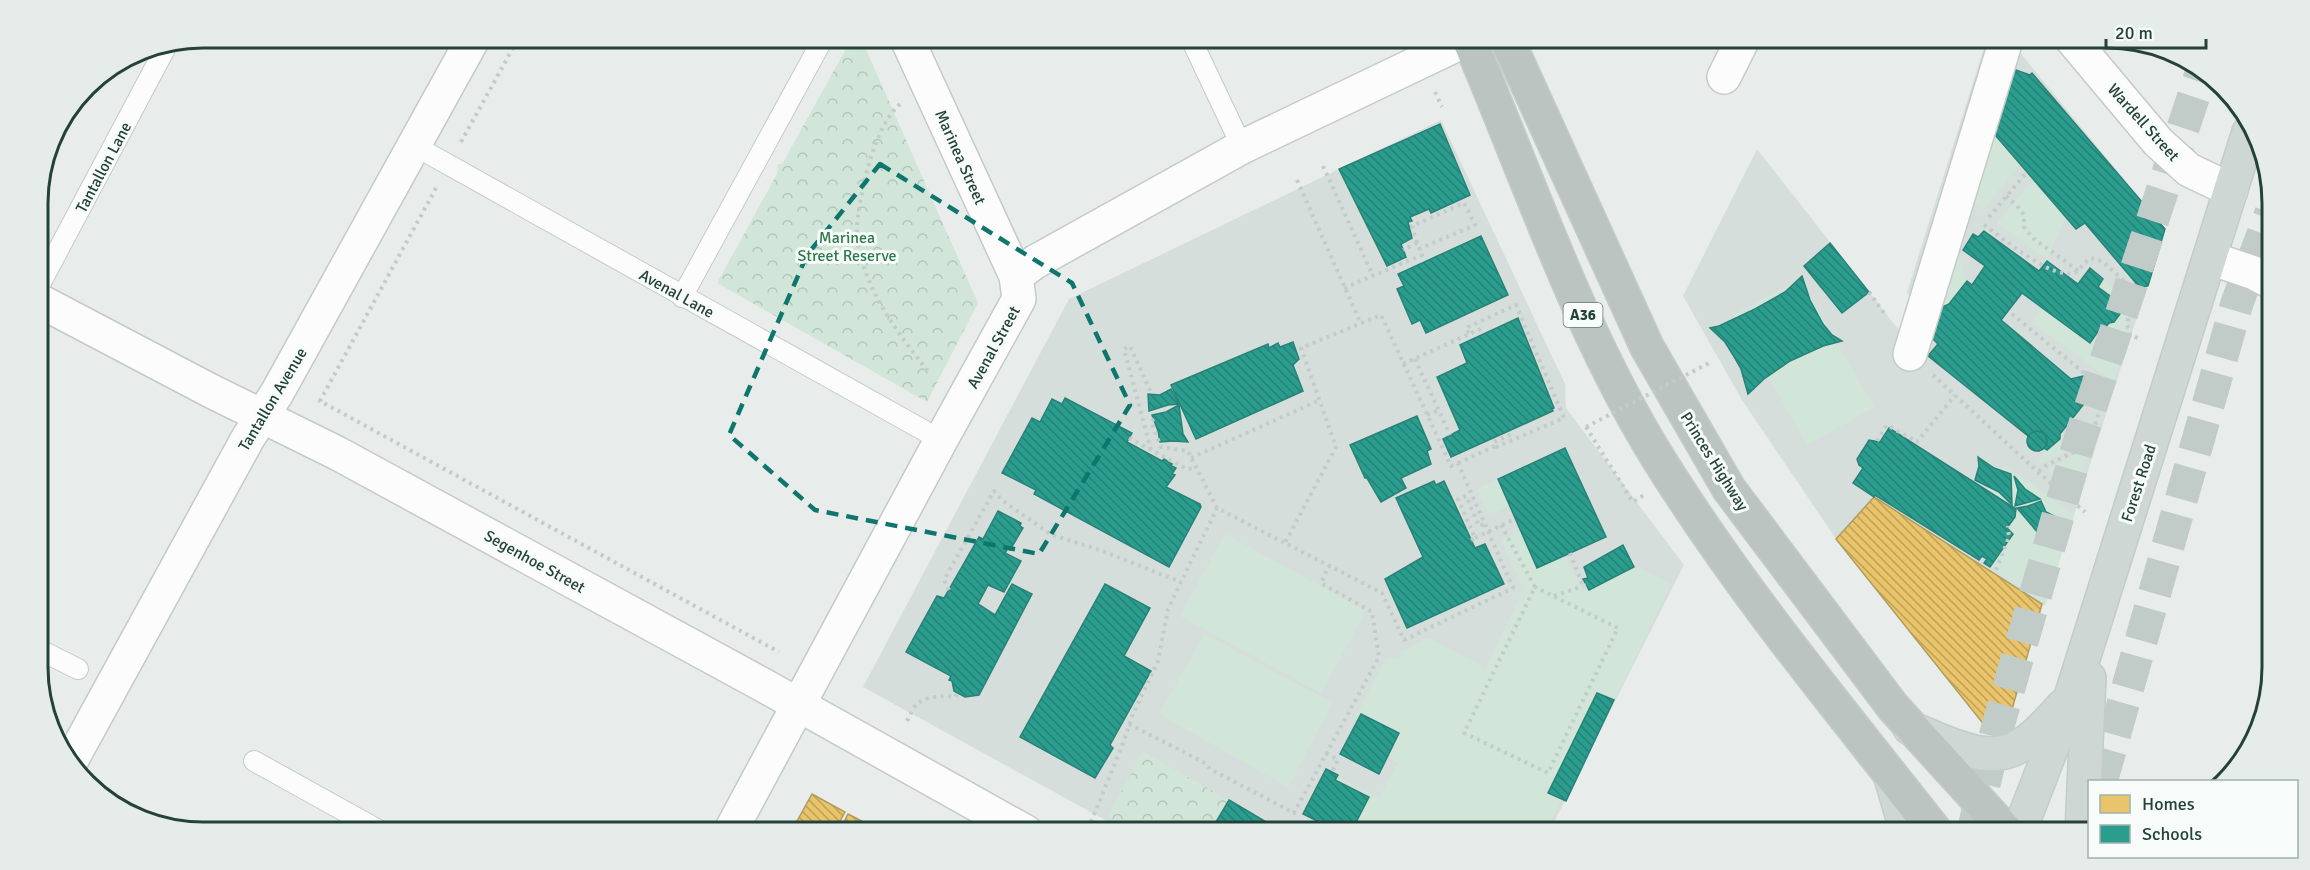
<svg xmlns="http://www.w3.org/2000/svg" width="2310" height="870" font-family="Signika,sans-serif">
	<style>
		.built { fill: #d6dedb }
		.grass { fill: #d1e6d8 }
		.park { fill: url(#park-crowns) }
		.homes { fill: url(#homes-back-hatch); stroke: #ae9d5c; stroke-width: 1.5 }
		.schools { fill: url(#schools-back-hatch); stroke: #288276; stroke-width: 1.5 }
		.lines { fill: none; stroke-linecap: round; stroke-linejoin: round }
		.highway-tunnel { stroke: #c1cbc8; stroke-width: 33; stroke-dasharray: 33 16; stroke-linecap: butt }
		.lane-casing { stroke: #c5cac8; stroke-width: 22 }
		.street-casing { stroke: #c5cac8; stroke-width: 36 }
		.primary-casing { stroke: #c3ccc9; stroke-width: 36 }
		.highway-casing { stroke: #c3ccc9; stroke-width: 36 }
		.path { stroke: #c3ccca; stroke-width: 4; stroke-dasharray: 3 4.5; stroke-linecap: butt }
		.lane { stroke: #fcfcfc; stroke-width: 20 }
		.street { stroke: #fcfcfc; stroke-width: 33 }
		.primary { stroke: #cfd7d5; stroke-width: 33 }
		.highway { stroke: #bcc4c2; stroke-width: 33 }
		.path-bridge { stroke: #c3ccca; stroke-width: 4; stroke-dasharray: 3 4.5; stroke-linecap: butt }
		.marked { fill: none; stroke: #0f766e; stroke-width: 4.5; stroke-dasharray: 12 8; stroke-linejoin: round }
		.labels { text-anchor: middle; stroke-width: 6; stroke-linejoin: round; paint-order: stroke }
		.shield { fill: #f7fbf9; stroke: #637a73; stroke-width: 1.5 }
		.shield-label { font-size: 15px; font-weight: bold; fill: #24423a }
		.street-label { font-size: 16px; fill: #24423a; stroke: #f7fbf9 }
		.park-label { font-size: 16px; fill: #2d7a4b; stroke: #f7fbf9 }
		.rim { fill: none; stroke: #24423a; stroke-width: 3 }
	</style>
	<defs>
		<pattern id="park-crowns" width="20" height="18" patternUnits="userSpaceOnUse" patternTransform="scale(1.5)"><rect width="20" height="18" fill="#d1e6d8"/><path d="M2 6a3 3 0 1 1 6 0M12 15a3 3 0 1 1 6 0" fill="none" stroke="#b3c6ba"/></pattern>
		<pattern id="homes-back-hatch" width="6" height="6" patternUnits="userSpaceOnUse" patternTransform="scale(1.5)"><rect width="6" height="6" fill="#e9c46a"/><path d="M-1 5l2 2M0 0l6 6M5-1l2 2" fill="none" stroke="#bda158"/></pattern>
		<pattern id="schools-back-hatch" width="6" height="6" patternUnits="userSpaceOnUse" patternTransform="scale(1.5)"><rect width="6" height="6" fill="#2a9d8f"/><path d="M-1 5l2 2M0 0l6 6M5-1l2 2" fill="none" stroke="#248276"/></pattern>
	</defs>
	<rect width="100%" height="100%" fill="#e8edeb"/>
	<g class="built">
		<polygon points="1987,38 2008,38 2165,229 2045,606 1874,497 1836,539 1742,400 1683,296 1757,149 1906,339 1917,305 1907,292"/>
		<polygon points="1441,120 1565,384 1566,408 1684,565 1549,832 1127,832 863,687 1069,299"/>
	</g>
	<g class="grass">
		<polygon points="1990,129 2020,164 1983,210 1969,198"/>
		<polygon points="2033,180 2066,217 2047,259 1997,223"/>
		<polygon points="1954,243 1967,281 1949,304 1938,309"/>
		<polygon points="1800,279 1874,407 1807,445 1734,315"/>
		<polygon points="2103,279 2133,304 2126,323 2126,337 2129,339 2113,381 2032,323 2042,308 2090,342 2102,326 2105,328 2109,323 2114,322 2120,314 2121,303 2098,287"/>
		<polygon points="2060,434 2068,434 2079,444 2041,464 2038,461 2047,450 2060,439"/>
		<polygon points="2078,452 2088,459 2078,497 2047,470"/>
		<polygon points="2005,465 2074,515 2044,603 1990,567 2013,534 2007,528 2015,517 2016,509 1988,491 1989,486"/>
		<polygon points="1498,479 1509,505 1490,515 1477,489"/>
		<polygon points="1521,531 1537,568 1565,555 1582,591 1637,567 1671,584 1614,700 1598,693 1595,694 1548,792 1562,799 1546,832 1351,832 1369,797 1336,780 1337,777 1379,798 1398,763 1387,757 1399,733 1361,714 1359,717 1356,716 1385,660 1392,657 1400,659 1401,654 1398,654 1428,638 1484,667 1484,671 1524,589 1501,540"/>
		<polygon points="1225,534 1366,611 1321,693 1180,616"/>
		<polygon points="1205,634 1332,703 1288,787 1159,714"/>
	</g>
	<g class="park">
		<polygon points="852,38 861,38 978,303 927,402 717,283 777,174 778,164 782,164"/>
		<polygon points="1143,752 1229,800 1210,832 1137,832 1108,816"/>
	</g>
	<g class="homes">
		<polygon points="1874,497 2042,604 2009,720 1985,726 1836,539"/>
		<polygon points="812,794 845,812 834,832 791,832"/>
		<polygon points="848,814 883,832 839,832"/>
	</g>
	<g class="schools">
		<polygon points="2010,68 2030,75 2032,73 2165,229 2148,286 2140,288 2085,223 2076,229 1990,129"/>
		<polygon points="1440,124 1470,195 1431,213 1429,209 1410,217 1412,221 1408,222 1412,238 1401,244 1406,257 1387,266 1339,169"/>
		<polygon points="1984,231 2039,271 2047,261 2078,284 2090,268 2103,279 2098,287 2121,304 2120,314 2114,322 2109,323 2105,328 2102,326 2090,343 2022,293 2001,320 2071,379 2083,376 2092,382 2091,395 2060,434 2060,439 2047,450 2044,448 2039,451 2029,446 2028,436 1928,356 1938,344 1934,340 1929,329 1938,309 1949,304 1967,281 1972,285 1985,266 1963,250 1973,234 1978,237"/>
		<polygon points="1481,236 1508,295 1426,333 1420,320 1412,324 1397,289 1404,286 1398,274"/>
		<polygon points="1830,243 1869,292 1842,313 1804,266"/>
		<polygon points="1802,276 1810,300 1823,324 1832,335 1842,341 1823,346 1790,361 1764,379 1748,394 1741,369 1733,355 1725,342 1710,328 1719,326 1755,309 1785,292"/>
		<polygon points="1518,318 1554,408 1552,409 1553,411 1451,457 1443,439 1460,430 1437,377 1467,363 1460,345"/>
		<polygon points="1293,342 1299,359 1293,365 1303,391 1196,439 1171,385 1268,344 1269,348 1278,343 1280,347"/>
		<polygon points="1171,389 1179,404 1168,405 1149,411 1148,394 1160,395"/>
		<polygon points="1065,398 1132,433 1127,442 1162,461 1164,459 1172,464 1170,465 1176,468 1172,474 1175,475 1166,487 1200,504 1201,507 1169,567 1034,494 1036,490 1002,473 1032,418 1040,422 1052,399 1062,404"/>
		<polygon points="1179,405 1183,434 1188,442 1173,441 1160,442 1158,431 1152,415 1166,412"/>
		<polygon points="1417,416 1431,449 1427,451 1431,464 1401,478 1406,488 1381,502 1367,478 1365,478 1350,445"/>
		<polygon points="1889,428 2016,509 2015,517 2007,528 2013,534 1990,567 1984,563 1987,559 1982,556 1979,560 1875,495 1874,497 1853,483 1863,468 1859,465 1857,459 1869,440 1880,442"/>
		<circle cx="2037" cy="441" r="10"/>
		<polygon points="1565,448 1606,537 1537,568 1498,479"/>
		<polygon points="1978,457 1994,468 2011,474 2012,505 1999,492 1975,480 1979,466"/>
		<polygon points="2014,476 2025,489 2040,499 2015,506 2018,490"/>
		<polygon points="1434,481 1436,485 1444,481 1475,548 1485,544 1504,584 1407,628 1385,579 1423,557 1396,498"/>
		<polygon points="2041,501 2046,512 2058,518 2051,524 2044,540 2017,508 2028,506"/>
		<polygon points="998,511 1021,523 1020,526 1023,528 1010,550 1008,548 1005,553 1021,561 1004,592 988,585 978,604 995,615 1012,584 1032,594 979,695 965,697 954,691 952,681 949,680 951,676 906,652 937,596 944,598 979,537 983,539"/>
		<polygon points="1623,545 1634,567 1589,590 1583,579 1588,578 1584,567"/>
		<polygon points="1105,584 1150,608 1124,656 1151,671 1110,745 1113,748 1095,778 1020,737"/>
		<polygon points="1597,693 1614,700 1566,801 1548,793"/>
		<polygon points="1361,714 1399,733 1379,774 1340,754"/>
		<polygon points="1326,769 1338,775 1335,780 1369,797 1351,832 1339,832 1303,814"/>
		<polygon points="1229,800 1268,823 1263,832 1210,832"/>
	</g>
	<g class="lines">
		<g class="highway-tunnel">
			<polyline points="2101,782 2237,303 2271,213"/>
			<polyline points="1973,832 1996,733 2080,439 2201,74"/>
		</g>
		<g class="lane-casing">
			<g id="lane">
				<polyline points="1190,37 1242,147"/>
				<polyline points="415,146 941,440"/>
				<polyline points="38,288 167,45"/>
				<polyline points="682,297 824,37"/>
				<polyline points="40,650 78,669"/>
				<polyline points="254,761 382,832"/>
			</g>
		</g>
		<g class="street-casing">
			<g id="street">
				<polyline points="2070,37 2158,142 2189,170 2231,190"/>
				<polyline points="1724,77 1744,37"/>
				<polyline points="2210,258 2254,273 2271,282"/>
				<polyline points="1016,276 1035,262 1242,147 1468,39"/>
				<polyline points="38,300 211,391 337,453 763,685 1026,832"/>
				<polyline points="1910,354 2007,37"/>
				<polyline points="71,761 248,438 277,393 474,37"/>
				<polyline points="730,832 941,440 1019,299 1016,276 906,37"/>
			</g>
		</g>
		<g class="primary-casing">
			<g id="primary">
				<path d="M1910,728c31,12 75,38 108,19 17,-9 32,-27 45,-41"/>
				<polyline points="1890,774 1907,832"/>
				<polyline points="2019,832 2070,700 2249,132"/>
				<polyline points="2082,832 2089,678"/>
			</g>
		</g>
		<g class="highway-casing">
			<g id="highway">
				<path d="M1468,37c60,140 110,292 190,421 82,132 182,252 278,374"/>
				<polyline points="1506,37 1647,347 1729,489 1893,707 2007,832"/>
			</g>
		</g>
		<g class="path">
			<polyline points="1435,92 1442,107"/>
			<path d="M900,104c-16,15 -23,36 -30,56 -5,17 -14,56 -13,73 4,54 41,100 73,141"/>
			<polyline points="461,142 519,37"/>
			<polyline points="1323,166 1373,276"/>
			<polyline points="1297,180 1361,324"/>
			<polyline points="436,188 320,401 779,652"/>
			<polyline points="2006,196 2018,207 2024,215 2024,227 2034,239 2079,271"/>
			<polyline points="1989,217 2027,172"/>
			<path d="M1984,225c21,14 65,54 91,48l15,-15 12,3 31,28 -6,36 3,10 10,4"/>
			<polyline points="1417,243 1412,226 1464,203 1475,225 1419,249"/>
			<polyline points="1344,288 1422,255 1417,243 1403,250"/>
			<polyline points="1869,292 1886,316"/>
			<polyline points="2012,314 2100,386 2100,409 2095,425 2074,452 2045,466 2038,472"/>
			<polyline points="1469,333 1466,328 1516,305 1564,418 1496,447 1495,446"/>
			<polyline points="1415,359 1450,435"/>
			<polyline points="1403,364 1485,327"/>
			<polyline points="1933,375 2038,472 2085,512"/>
			<polyline points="1427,415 1439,410"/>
			<polyline points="1154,419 1151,421 1161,447 1188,451 1217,508 1382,593 1404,640 1513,588 1458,463 1451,466 1381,315 1301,348 1336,447 1285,543"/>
			<polyline points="2068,424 2085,437"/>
			<polyline points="1586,427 1633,502 1644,495"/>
			<polyline points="1129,438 1187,469 1196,468"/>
			<polyline points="1877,441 1887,425 1917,442 1955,395"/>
			<polyline points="1151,450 1124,349 1130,346 1152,395"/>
			<polyline points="1191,458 1320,400"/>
			<polyline points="1458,463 1495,446 1494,442 1512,434"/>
			<polyline points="1501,525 1535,587 1464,733 1548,773 1618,628 1535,587"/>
			<polyline points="1475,538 1515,519"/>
			<polyline points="1471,540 1475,538 1458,499 1466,496 1479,526 1485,524"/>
			<polyline points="1570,553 1583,586 1586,585"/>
			<polyline points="1996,570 2009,537 2008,526"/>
			<polyline points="949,590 944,580 994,491 1003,501 1050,534 1100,550 1181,582"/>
			<polyline points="1554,596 1583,586"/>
			<path d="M907,721c3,-5 6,-14 10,-17 9,-8 27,-9 38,-7l3,-4"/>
			<polyline points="1129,724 1205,763 1210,769 1294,813 1379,657 1372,612 1321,583 1329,566"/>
			<polyline points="1326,753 1338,760 1332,772"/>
			<polyline points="1091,822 1122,746 1133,714 1158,661 1168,609 1217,508"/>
		</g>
		<use href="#lane" class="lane"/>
		<use href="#street" class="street"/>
		<use href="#primary" class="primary"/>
		<use href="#highway" class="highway"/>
		<polyline class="path-bridge" points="1586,427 1711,362"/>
	</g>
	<path class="marked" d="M880,164l192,119 58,122 -91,149 -224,-44 -86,-75 78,-180z"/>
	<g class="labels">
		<rect class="shield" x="1563.5" y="303" width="39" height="24" rx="4.5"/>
		<g class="shield-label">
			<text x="1583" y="320">A36</text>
		</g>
		<g class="street-label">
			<text transform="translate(2144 122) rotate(48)" y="6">Wardell Street</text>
			<text transform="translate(961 157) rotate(66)" y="6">Marinea Street</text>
			<text transform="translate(103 167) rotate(-62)" y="6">Tantallon Lane</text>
			<text transform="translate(677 293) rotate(29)" y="6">Avenal Lane</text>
			<text transform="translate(993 347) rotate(-61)" y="6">Avenal Street</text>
			<text transform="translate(272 399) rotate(-59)" y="6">Tantallon Avenue</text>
			<text transform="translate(1715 461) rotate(58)" y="6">Princes Highway</text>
			<text transform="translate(2138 483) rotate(-72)" y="6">Forest Road</text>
			<text transform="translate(535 561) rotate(29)" y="6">Segenhoe Street</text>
		</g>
		<g class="park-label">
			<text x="847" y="243">Marinea<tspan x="847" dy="18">Street Reserve</tspan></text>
		</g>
	</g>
	<path d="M0 0H2310V870H0ZM203 48H2107A155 155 0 0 1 2262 203V667A155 155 0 0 1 2107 822H203A155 155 0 0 1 48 667V203A155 155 0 0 1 203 48Z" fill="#e6ecea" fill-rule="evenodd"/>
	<path class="rim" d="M203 48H2107A155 155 0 0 1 2262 203V667A155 155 0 0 1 2107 822H203A155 155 0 0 1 48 667V203A155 155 0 0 1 203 48Z"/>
	<rect x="2088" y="780" width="210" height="78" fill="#f7fbf9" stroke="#a3b1ad" stroke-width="1.5"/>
	<rect x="2100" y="795" width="30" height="18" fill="#e9c46a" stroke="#a3b1ad" stroke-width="1.5"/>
	<text x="2142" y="810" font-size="18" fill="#24423a">Homes</text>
	<rect x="2100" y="825" width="30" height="18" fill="#2a9d8f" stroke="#a3b1ad" stroke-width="1.5"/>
	<text x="2142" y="840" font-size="18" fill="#24423a">Schools</text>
	<path d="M2106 39v9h100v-9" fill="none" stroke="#24423a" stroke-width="3"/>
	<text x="2115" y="39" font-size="18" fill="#24423a" stroke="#f7fbf9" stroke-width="4.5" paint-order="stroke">20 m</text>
</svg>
